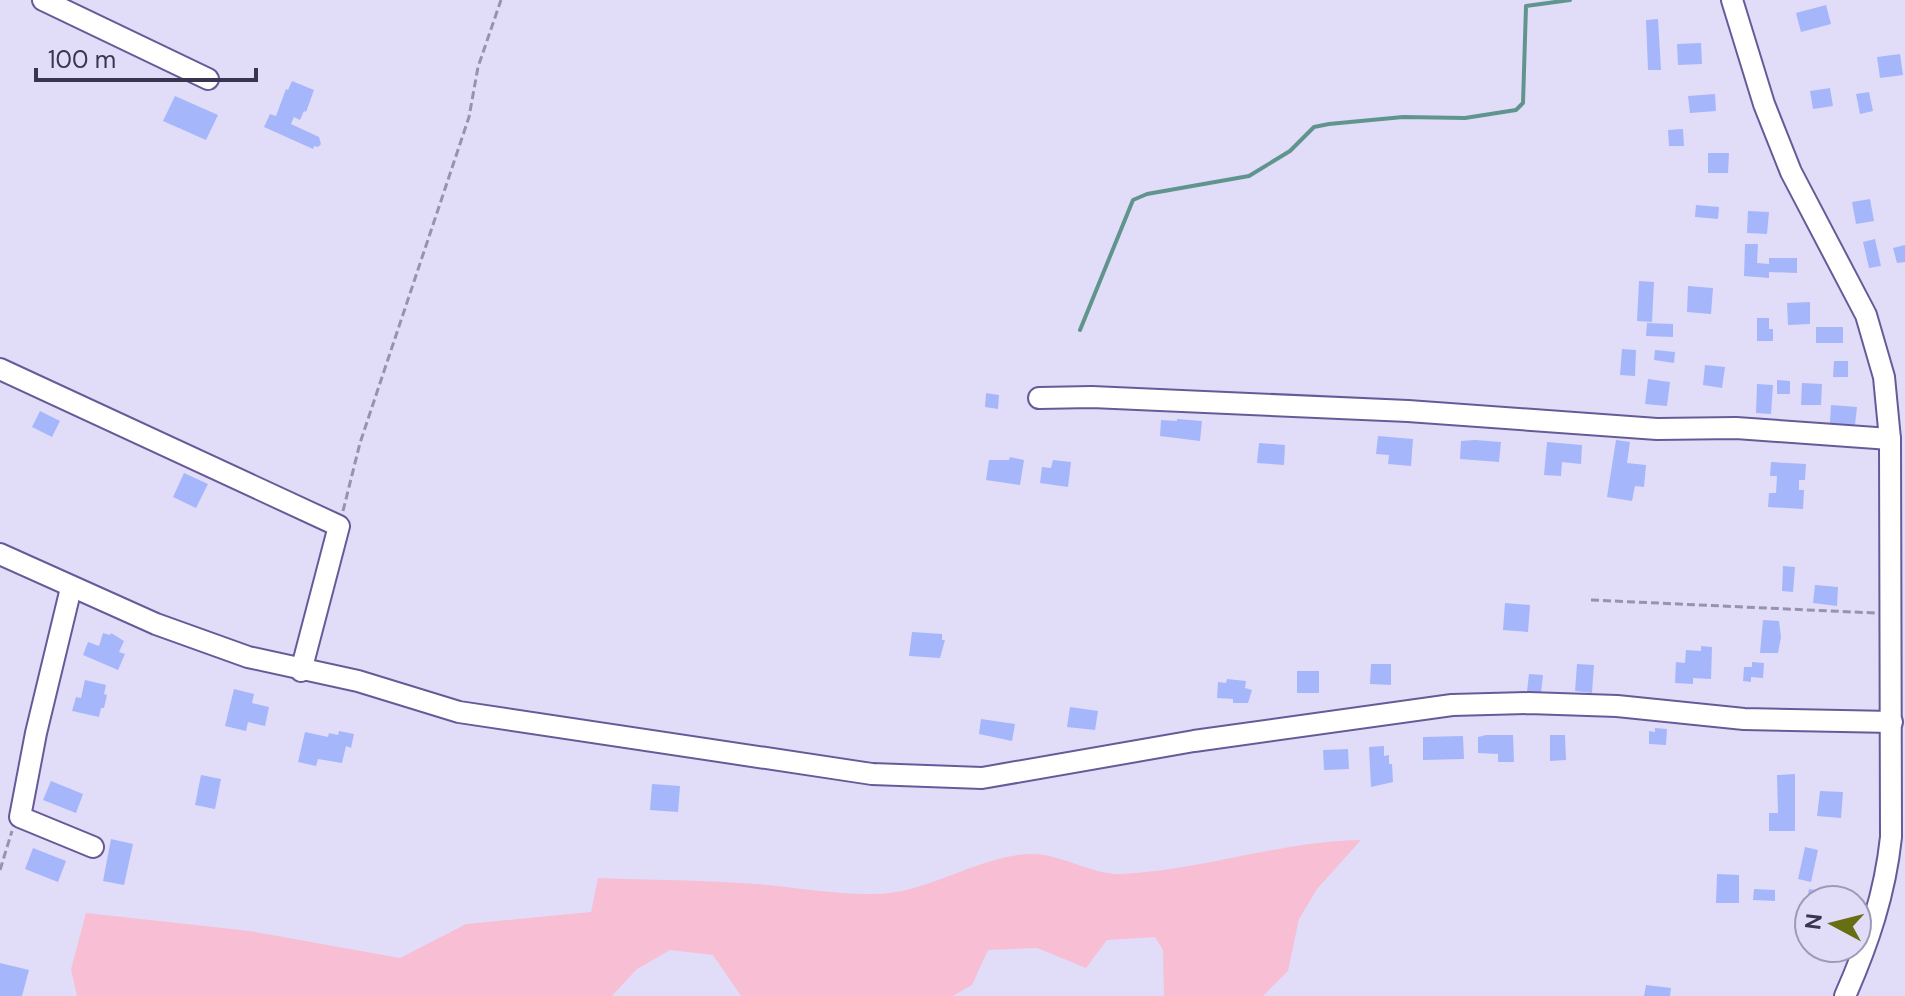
<svg xmlns="http://www.w3.org/2000/svg" width="1905" height="996" font-family="'DM Sans',sans-serif">
	<style>
		.green { fill: #f8bed4 }
		.lines { fill: none; stroke-linecap: round; stroke-linejoin: round }
		.stream { stroke: #60958e; stroke-width: 4 }
		.building { fill: #a6b6fa }
		.minor-casing { stroke: #685a98; stroke-width: 24 }
		.path { stroke: #9792ae; stroke-width: 3; stroke-dasharray: 8 4; stroke-linecap: butt }
		.minor { stroke: #fff; stroke-width: 20 }
	</style>
	<rect width="100%" height="100%" fill="#e1ddf9"/>
	<path class="green" d="M1361,840l-44,49 -18,30 -11,52 -25,25h-99l-1,-46 -8,-13 -48,3 -21,28 -49,-20 -49,2 -16,35 -19,11h-212l-28,-41 -43,-5 -33,19 -25,27h-535l-6,-27 15,-56 164,18 150,27 66,-34 125,-12 7,-34c53,2 105,2 158,6 39,3 81,11 120,10 53,-1 100,-37 152,-40 32,-2 62,21 94,20 81,-4 159,-33 239,-34z"/>
	<g class="lines">
		<polyline class="stream" points="1080,330 1133,200 1147,194 1249,176 1290,151 1314,127 1329,124 1403,117 1465,118 1516,110 1523,103 1526,6 1570,0"/>
	</g>
	<g class="building">
		<polygon points="1826,5 1831,24 1801,32 1796,13"/>
		<polygon points="1658,19 1661,70 1648,70 1646,20"/>
		<polygon points="1701,43 1702,64 1678,65 1677,44"/>
		<polygon points="1900,54 1903,75 1880,78 1877,57"/>
		<polygon points="292,81 314,90 306,112 304,111 300,120 294,117 291,124 319,137 321,144 318,147 314,146 313,149 264,127 270,114 276,116 286,89 288,90"/>
		<polygon points="1830,88 1833,106 1813,109 1810,91"/>
		<polygon points="1869,92 1873,111 1860,114 1856,94"/>
		<polygon points="1715,94 1716,111 1690,113 1688,96"/>
		<polygon points="175,96 218,115 206,140 163,121"/>
		<polygon points="1683,129 1684,146 1669,146 1668,130"/>
		<polygon points="1708,153 1729,153 1728,173 1708,173"/>
		<polygon points="1870,199 1874,221 1856,224 1852,202"/>
		<polygon points="1696,205 1719,207 1718,219 1695,217"/>
		<polygon points="1748,211 1769,212 1767,234 1747,233"/>
		<polygon points="1875,239 1881,266 1869,268 1863,242"/>
		<polygon points="1745,244 1758,244 1757,263 1769,264 1769,258 1797,258 1797,273 1769,272 1769,278 1744,276"/>
		<polygon points="1905,245 1905,262 1897,263 1893,248"/>
		<polygon points="1639,281 1654,282 1652,322 1637,321"/>
		<polygon points="1688,286 1713,288 1711,314 1687,312"/>
		<polygon points="1810,302 1810,324 1788,325 1787,303"/>
		<polygon points="1757,318 1769,318 1769,329 1773,329 1773,341 1757,341"/>
		<polygon points="1647,323 1673,324 1673,337 1646,336"/>
		<rect x="1816" y="327" width="27" height="16"/>
		<polygon points="1622,349 1636,350 1635,376 1620,375"/>
		<polygon points="1655,350 1675,352 1674,363 1654,360"/>
		<polygon points="1834,361 1848,361 1848,377 1833,377"/>
		<polygon points="1705,365 1725,367 1722,388 1703,385"/>
		<polygon points="1648,379 1670,382 1667,406 1645,404"/>
		<polygon points="1777,380 1790,381 1790,394 1777,394"/>
		<polygon points="1802,383 1822,384 1821,405 1801,405"/>
		<polygon points="1757,384 1773,385 1771,414 1756,413"/>
		<polygon points="986,393 999,395 998,409 985,407"/>
		<polygon points="1831,405 1857,407 1855,425 1830,423"/>
		<polygon points="40,411 60,421 52,437 32,427"/>
		<polygon points="1177,419 1202,421 1200,441 1160,436 1161,420 1177,421"/>
		<polygon points="1378,436 1413,439 1411,466 1388,464 1389,455 1376,454"/>
		<polygon points="1475,440 1501,442 1499,462 1460,459 1461,441"/>
		<polygon points="1616,440 1630,442 1627,463 1646,465 1644,487 1635,486 1632,501 1607,497"/>
		<polygon points="1547,442 1582,445 1581,464 1562,462 1561,476 1544,475"/>
		<polygon points="1259,443 1285,445 1284,465 1257,463"/>
		<polygon points="1010,457 1024,460 1020,485 986,480 989,460 1009,460"/>
		<polygon points="1053,460 1071,462 1068,487 1040,483 1042,467 1051,468"/>
		<polygon points="1771,462 1806,464 1805,480 1799,480 1799,490 1804,490 1803,509 1768,507 1769,493 1776,493 1777,476 1770,476"/>
		<polygon points="184,473 208,484 196,508 173,497"/>
		<polygon points="1783,566 1795,567 1793,592 1782,591"/>
		<polygon points="1815,585 1838,587 1837,606 1813,603"/>
		<polygon points="1505,603 1530,605 1528,632 1503,630"/>
		<polygon points="1763,620 1779,621 1781,637 1778,653 1760,653"/>
		<polygon points="912,632 942,634 942,640 945,640 940,658 909,656"/>
		<polygon points="103,633 110,635 111,633 124,641 119,652 125,654 118,670 83,655 88,642 99,646"/>
		<polygon points="1701,646 1712,647 1711,679 1693,678 1693,684 1675,683 1676,662 1685,663 1686,650 1701,651"/>
		<polygon points="1752,662 1764,663 1763,678 1751,677 1751,682 1743,681 1744,667 1752,667"/>
		<polygon points="1371,664 1391,664 1391,685 1370,684"/>
		<polygon points="1577,664 1594,665 1592,693 1575,691"/>
		<rect x="1297" y="671" width="22" height="22"/>
		<polygon points="1529,674 1543,675 1541,693 1527,691"/>
		<polygon points="1227,679 1246,681 1245,688 1252,690 1248,703 1233,703 1233,699 1217,698 1218,682 1226,683"/>
		<polygon points="85,680 106,685 104,694 107,695 104,708 101,708 99,717 72,711 76,697 81,698"/>
		<polygon points="234,689 254,694 252,703 269,707 265,726 248,722 246,731 225,726"/>
		<polygon points="1070,707 1098,711 1095,730 1067,727"/>
		<polygon points="981,719 1015,724 1012,741 979,734"/>
		<polygon points="1655,728 1667,729 1666,745 1649,744 1649,731 1655,732"/>
		<polygon points="339,731 354,734 351,748 346,746 342,763 318,759 316,766 298,762 305,732 328,737 329,733 338,735"/>
		<polygon points="1486,735 1513,735 1514,762 1498,762 1498,754 1478,753 1478,737"/>
		<polygon points="1550,735 1565,735 1566,760 1550,761"/>
		<polygon points="1463,736 1464,759 1423,760 1423,737"/>
		<polygon points="1384,746 1384,756 1389,755 1389,764 1392,764 1393,782 1371,787 1369,747"/>
		<polygon points="1348,749 1349,769 1324,770 1323,750"/>
		<polygon points="1795,774 1795,831 1769,831 1769,813 1778,813 1777,775"/>
		<polygon points="201,775 221,779 215,809 195,805"/>
		<polygon points="51,781 83,794 76,813 43,800"/>
		<polygon points="652,784 680,786 678,812 650,810"/>
		<polygon points="1820,791 1843,792 1841,818 1817,816"/>
		<polygon points="111,839 133,844 124,885 103,881"/>
		<polygon points="1805,847 1818,850 1811,882 1798,879"/>
		<polygon points="33,848 66,861 58,882 25,869"/>
		<polygon points="1717,874 1739,875 1739,903 1716,903"/>
		<polygon points="1754,889 1775,890 1775,901 1753,900"/>
		<polygon points="1809,889 1830,893 1829,900 1809,900 1809,911 1805,910"/>
		<polygon points="0,963 29,970 22,996 0,996"/>
		<polygon points="1646,985 1671,988 1670,996 1644,996"/>
	</g>
	<g class="lines">
		<g class="minor-casing">
			<g id="minor">
				<polyline points="43,0 208,79"/>
				<path d="M1732,0l32,104 27,68 75,143 18,62 6,62 1,398c-6,57 -23,107 -46,159"/>
				<polyline points="0,369 339,526 301,671"/>
				<polyline points="1039,398 1092,397 1408,411 1657,429 1736,428 1890,439"/>
				<polyline points="0,554 156,624 248,657 358,681 459,712 872,774 982,778 1194,741 1452,705 1529,703 1617,706 1744,719 1892,722"/>
				<polyline points="71,588 36,733 20,817 93,847"/>
			</g>
		</g>
		<g class="path">
			<polyline points="343,511 360,443 469,117 478,67 501,0"/>
			<polyline points="1591,600 1875,613"/>
			<polyline points="0,870 12,831"/>
		</g>
		<use href="#minor" class="minor"/>
	</g>
	<g transform="translate(1833 924) rotate(277)"><circle r="38" fill="#e1ddf9" stroke="#9e99b5" stroke-width="2"/>
	<path d="M0-6L14 30L0 20L-14 30Z" fill="#686e12"/>
	<text y="-12" font-size="22" font-weight="bold" text-anchor="middle" fill="#3a3450">N</text>
	</g>
	<path d="M36 68v12h220v-12" fill="none" stroke="#3a3450" stroke-width="4"/>
	<text x="48" y="68" font-size="24" fill="#3a3450" stroke="#e1ddf9" stroke-width="6" paint-order="stroke">100 m</text>
</svg>
